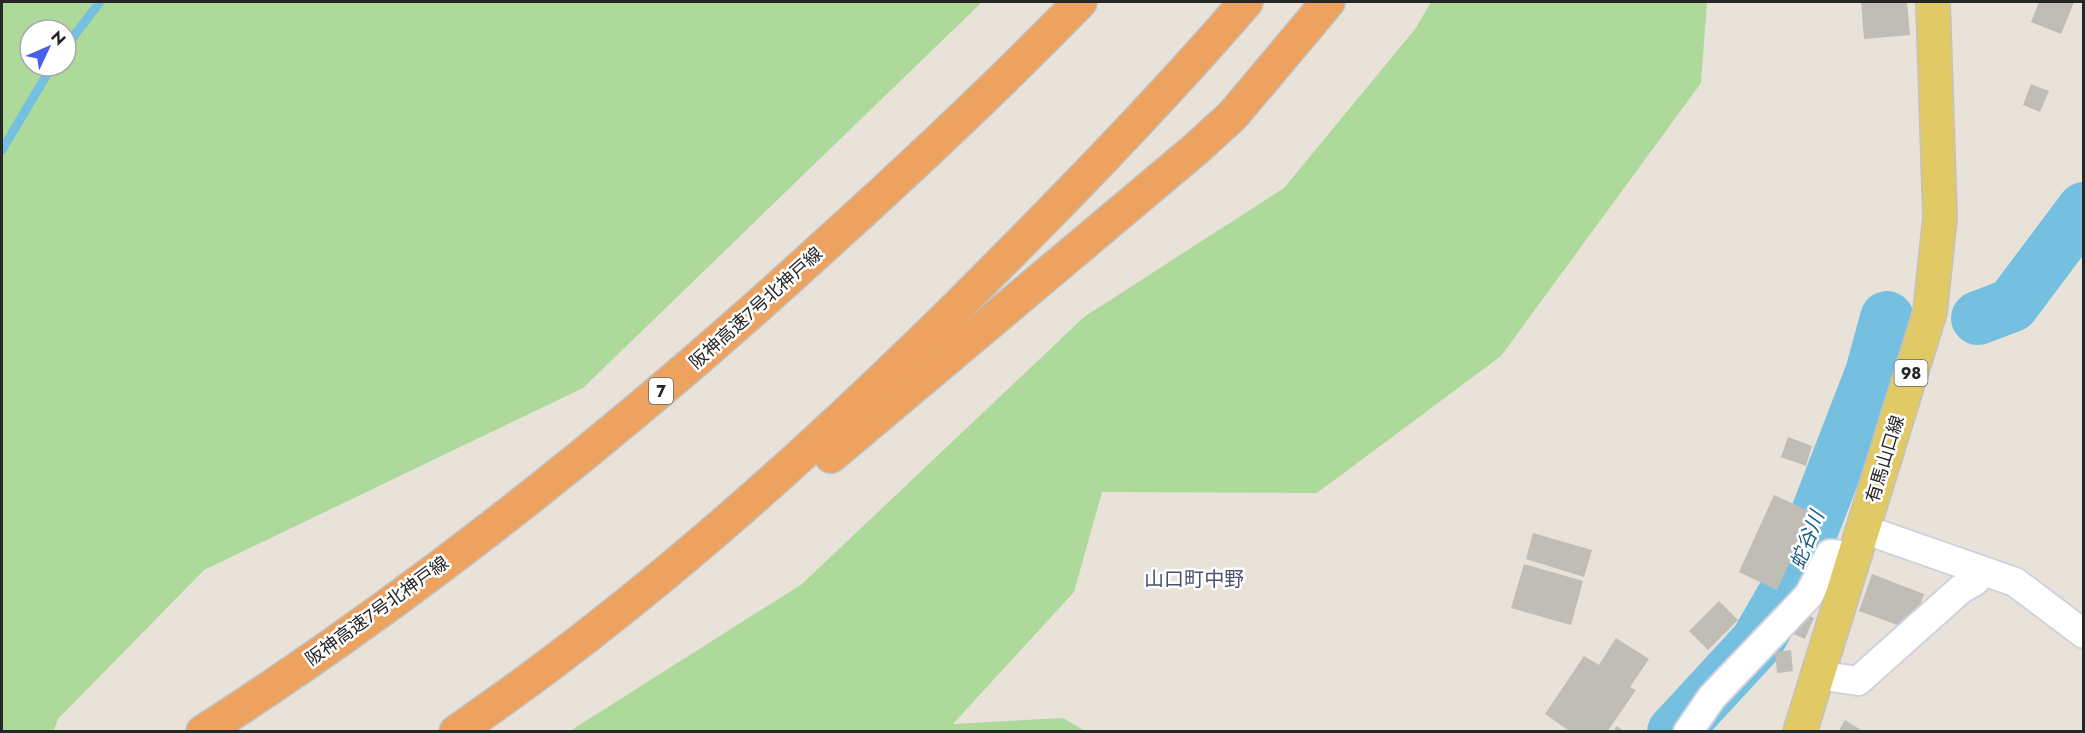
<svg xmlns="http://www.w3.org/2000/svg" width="2085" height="733" font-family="Jost,'Noto Sans JP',sans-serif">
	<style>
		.green { fill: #adda9a; fill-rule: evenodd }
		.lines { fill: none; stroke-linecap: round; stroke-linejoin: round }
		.stream { stroke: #75c0e1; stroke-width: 9 }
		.river { stroke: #75c0e1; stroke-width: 54 }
		.building { fill: #c0bcb6 }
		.street-casing { stroke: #cfd1de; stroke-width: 32 }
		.primary-casing { stroke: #c2c2c2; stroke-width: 36 }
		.highway-casing { stroke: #c2c2c2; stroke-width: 36 }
		.street { stroke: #fff; stroke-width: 28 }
		.primary { stroke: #e1c965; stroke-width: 33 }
		.highway { stroke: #eda25f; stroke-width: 33 }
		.labels { text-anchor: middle; stroke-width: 5; stroke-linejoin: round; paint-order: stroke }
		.shield { fill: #fff; stroke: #676767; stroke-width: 1.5 }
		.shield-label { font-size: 16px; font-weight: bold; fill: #262626 }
		.street-label { font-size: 18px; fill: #262626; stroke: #fff }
		.water-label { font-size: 20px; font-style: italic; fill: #1a5d87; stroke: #fff }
		.neighbourhood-label { font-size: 20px; fill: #4c5172; stroke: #fff }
	</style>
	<rect width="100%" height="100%" fill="#e8e2d9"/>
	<g class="green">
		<path d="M2,2h980l-399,386 -379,182 -146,149 -5,13 -51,-1zM30,30h36v36h-36z"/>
		<polygon points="1431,2 1707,2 1701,83 1501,356 1317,493 1102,492 1074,592 953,724 1063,718 1085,731 570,731 802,584 1084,317 1284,188 1416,28"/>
	</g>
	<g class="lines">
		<g class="stream">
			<polyline points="66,46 100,2"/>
			<polyline points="2,150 52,66"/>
		</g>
		<g class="river">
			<polyline points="1978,318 2012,305 2084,209"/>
			<polyline points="1674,732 1757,642 1790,585 1872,373 1887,318"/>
		</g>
	</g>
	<g class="building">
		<polygon points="1861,2 1907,2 1910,35 1864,39"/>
		<polygon points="2039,2 2074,2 2061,34 2031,22"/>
		<polygon points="2031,84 2049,91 2040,112 2023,105"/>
		<polygon points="1788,437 1812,446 1806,466 1781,457"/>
		<polygon points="1774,495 1813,513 1777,590 1739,572"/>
		<polygon points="1533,533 1592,550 1584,577 1526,559"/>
		<polygon points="1524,564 1583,581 1571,625 1511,608"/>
		<polygon points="1872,574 1924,594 1911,630 1859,611"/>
		<polygon points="1719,601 1738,620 1708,650 1689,631"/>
		<polygon points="1801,612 1814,618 1805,639 1791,633"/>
		<polygon points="1616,638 1649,659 1630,687 1636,690 1607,732 1571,732 1545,714 1584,656 1599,665"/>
		<polygon points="1791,650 1793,671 1777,673 1775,652"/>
		<polygon points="1845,720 1864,732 1838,732"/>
		<polygon points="1617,726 1625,732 1613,732"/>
	</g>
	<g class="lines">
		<g class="street-casing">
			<g id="street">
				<polyline points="1863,529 2015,582 2084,634"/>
				<polyline points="1817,675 1858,681 1961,589 1975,581 1982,571"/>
				<polyline points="1688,732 1712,697 1809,595 1830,554 1855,556"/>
			</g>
		</g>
		<g class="primary-casing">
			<polyline id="primary" points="1800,732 1930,312 1940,218 1933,2"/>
		</g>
		<g class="highway-casing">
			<g id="highway">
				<polyline points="831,456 1197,148 1233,115 1328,2"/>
				<path d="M203,732c224,-144 432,-312 628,-492 85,-77 169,-156 249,-238"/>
				<path d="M456,732c182,-125 347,-273 503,-427 99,-99 196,-198 287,-303"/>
			</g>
		</g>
		<use href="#street" class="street"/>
		<use href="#primary" class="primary"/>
		<use href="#highway" class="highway"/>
	</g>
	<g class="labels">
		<g class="shield">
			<rect x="1894.5" y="360" width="33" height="26" rx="4.5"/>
			<rect x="649" y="378" width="24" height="26" rx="4.5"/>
		</g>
		<g class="shield-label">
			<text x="1911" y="379">98</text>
			<text x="661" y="397">7</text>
		</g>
		<g class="street-label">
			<text transform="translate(756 308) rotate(-42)" y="6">阪神高速7号北神戸線</text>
			<text transform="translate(1885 459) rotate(-73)" y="6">有馬山口線</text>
			<text transform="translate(377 611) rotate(-36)" y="6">阪神高速7号北神戸線</text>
		</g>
		<g class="water-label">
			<text transform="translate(1807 540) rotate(-69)" y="7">蛇谷川</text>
		</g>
		<g class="neighbourhood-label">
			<text x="1194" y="586">山口町中野</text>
		</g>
	</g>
	<rect width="2085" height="733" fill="none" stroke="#262626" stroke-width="6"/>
	<g transform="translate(48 48) rotate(46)"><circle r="28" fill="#ffffff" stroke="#a8a8a8" stroke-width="1.5"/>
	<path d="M0-4.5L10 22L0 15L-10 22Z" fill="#475ee7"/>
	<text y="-9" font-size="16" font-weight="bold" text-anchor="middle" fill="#262626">N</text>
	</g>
</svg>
